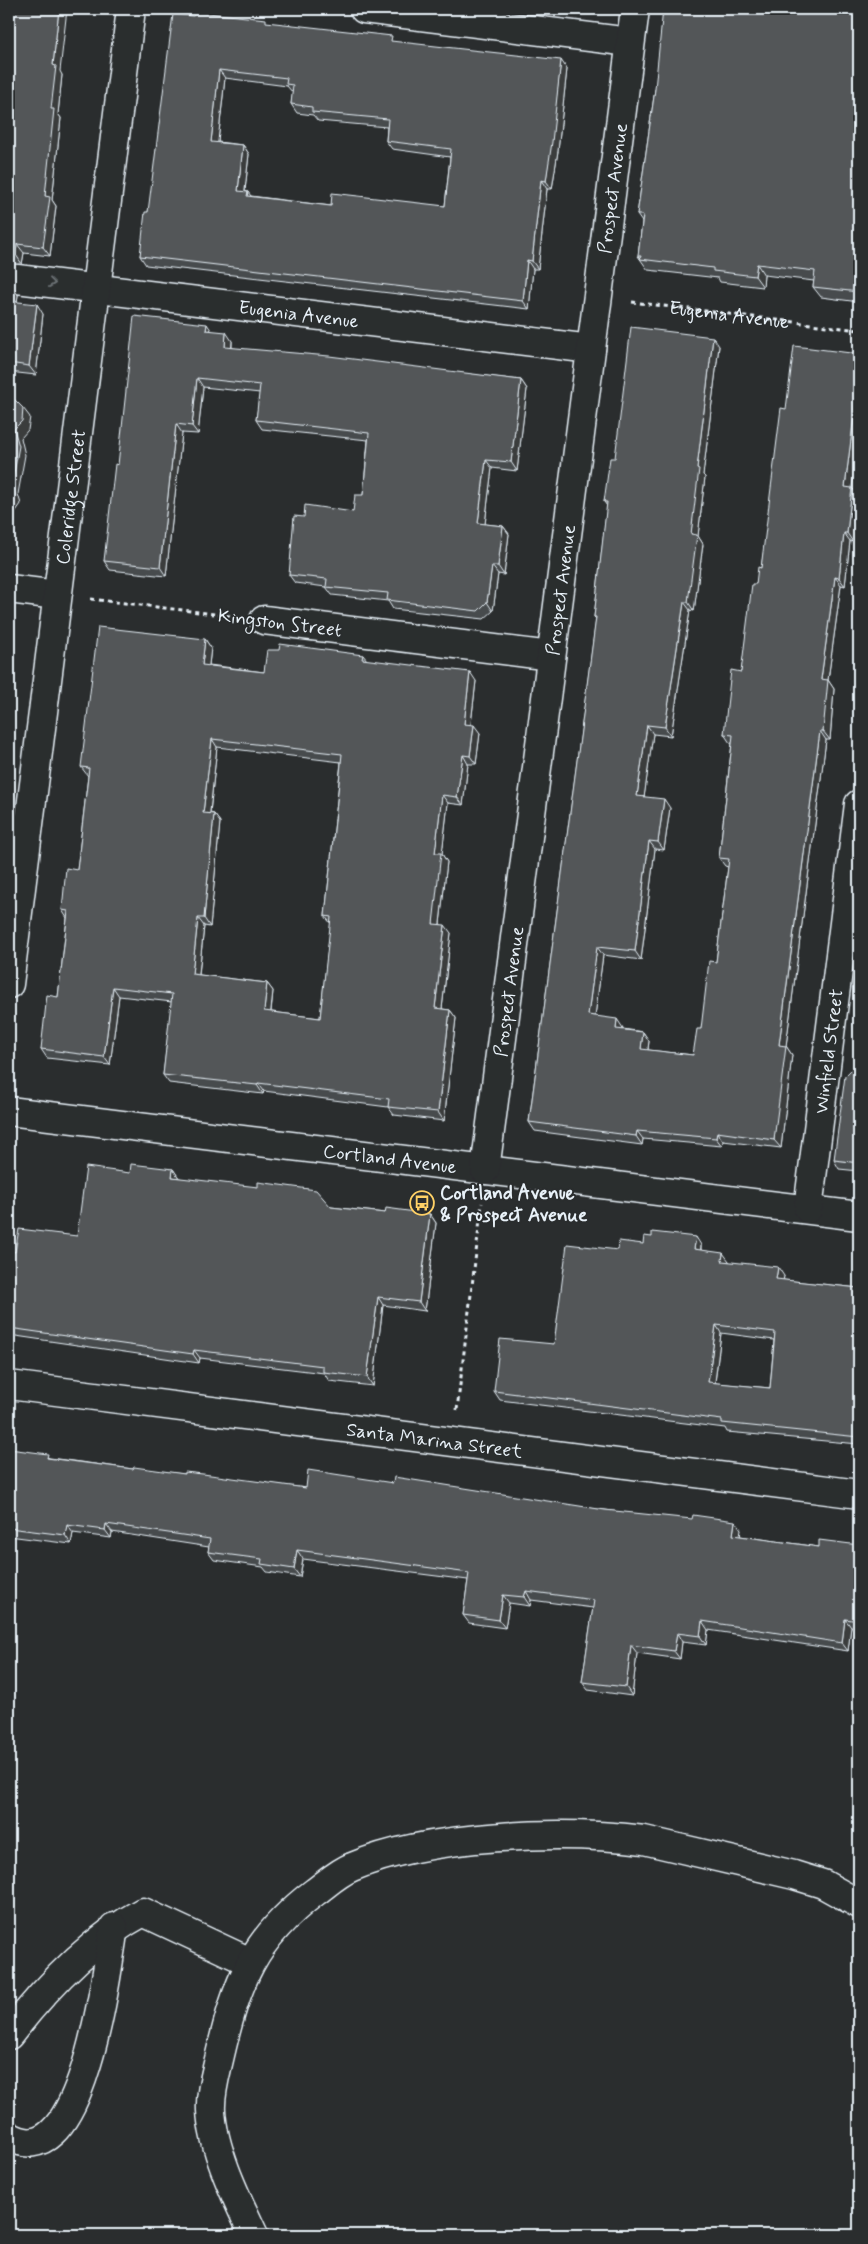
<svg xmlns="http://www.w3.org/2000/svg" width="868" height="2244" font-family="Mynerve,sans-serif">
	<style>
		.lines { fill: none; stroke-linecap: round; stroke-linejoin: round }
		.minor-casing { stroke: #e8f1f8; stroke-width: 31 }
		.path { stroke: #e8f1f8; stroke-width: 3; stroke-dasharray: 4 4; stroke-linecap: butt }
		.minor { stroke: #2a2d2e; stroke-width: 28 }
		.wall { fill: #474b4d; stroke: #e8f1f8; fill-rule: evenodd }
		.shaded-wall { fill: #3a3d3e; stroke: #e8f1f8 }
		.building { fill: #535759; stroke: #e8f1f8; fill-rule: evenodd }
		.oneway { stroke: #6c7275 }
		.labels { text-anchor: middle; stroke-width: 4; stroke-linejoin: round; paint-order: stroke }
		.street-label { font-size: 19px; fill: #e8f1f8; stroke: #2a2d2e }
		.poi-label { font-size: 19px; font-weight: bold; fill: #e8f1f8; stroke: #2a2d2e; text-anchor: start }
	</style>
	<rect width="100%" height="100%" fill="#2a2d2e"/>
	<filter id="ink" filterUnits="userSpaceOnUse"><feTurbulence type="fractalNoise" baseFrequency=".02" numOctaves="2"/><feDisplacementMap in="SourceGraphic" scale="10" xChannelSelector="R" yChannelSelector="G"/><feConvolveMatrix kernelMatrix="1 2 1 2 8 2 1 2 1" color-interpolation-filters="sRGB"/></filter>
	<g filter="url(#ink)">
		<g class="lines">
			<g class="minor-casing">
				<g id="minor">
					<polyline points="364,9 630,42"/>
					<path id="s2" d="M9,278l582,71"/>
					<polyline points="9,589 57,595"/>
					<polyline points="264,620 551,656"/>
					<path id="s3" d="M9,984l122,-975"/>
					<path id="s4" d="M9,1111l850,105"/>
					<path id="s5" d="M485,1170l150,-1161"/>
					<path id="s6" d="M808,1209l51,-405"/>
					<path id="s7" d="M9,1385l850,109"/>
					<path d="M9,2035c37,-48 81,-95 134,-123l107,50"/>
					<path d="M9,2136c74,46 98,-167 105,-209"/>
					<path d="M254,2235c-17,-36 -41,-84 -43,-125 -1,-18 5,-37 9,-55 17,-74 33,-116 95,-163 11,-8 24,-20 37,-25 77,-33 210,-37 292,-27l150,35 29,9 36,20"/>
				</g>
			</g>
			<g class="path">
				<path id="s1" d="M632,302l227,28"/>
				<polyline points="91,599 231,616"/>
				<polyline points="457,1410 482,1203"/>
			</g>
			<use href="#minor" class="minor"/>
		</g>
		<g class="wall">
			<polygon points="9,9 62,75 58,114 61,118 52,200 56,206 50,256 24,253 22,264 9,264"/>
			<polygon points="859,9 859,302 821,297 813,287 814,281 764,275 763,287 720,282 718,278 648,270 638,256 642,222 637,215 655,89"/>
			<path d="M193,16l75,7 299,46 -9,82 -6,38h-5l-9,80h-5l-4,40 -383,-44 -6,-9 8,-44zM225,78l62,8 6,7 -2,11 6,9 16,2 5,6 69,6 -1,14 6,8 58,8 -5,49h-114l-80,-10 -3,-4 -3,-1 4,-37 -6,-9 -25,-3z"/>
			<polygon points="9,285 18,295 17,302 43,314 36,375 9,372"/>
			<polygon points="212,331 232,341 232,348 521,380 527,389 517,471 492,468 485,524 503,526 509,534 504,575 498,574 493,611 484,619 393,609 388,601 332,595 326,587 295,583 289,575 304,517 353,512 363,495 368,440 262,429 256,420 260,393 203,387 198,434 182,433 166,576 110,570 104,561"/>
			<polygon points="719,346 703,475 705,477 698,536 703,544 694,611 690,610 671,736 653,734 644,797 670,808 664,850 655,849 641,960 603,955 595,1016 623,1028 623,1029 643,1032 649,1041 648,1050 693,1055 701,1029 716,962 728,867 725,866 719,858 732,743 730,743 724,734 741,672 756,584 761,568 786,409 859,354 859,433 852,488 859,496 853,542 850,541 845,586 841,585 828,680 834,689 830,740 826,740 786,1046 792,1055 781,1148 723,1141 722,1146 643,1139 642,1145 535,1131 529,1122 596,619 594,617 607,506 604,502 615,458"/>
			<path d="M205,639l6,9 -2,17 55,7 99,-17 4,5 109,21 -5,43 9,9 -4,31h-8l-5,41 -15,-2 -6,51 5,8 -7,62 11,9 -9,76 8,1 6,8 -12,103 -50,-6 -6,-8 -124,-16 -1,3 -94,-11 -6,-8 9,-73 -53,-6 -9,69 -63,-7 -6,-9 17,-52 9,-79 -5,-8 15,-40 11,-94 -7,-9zM217,747l124,15 -16,154 6,8 -11,94 -49,-6 2,-21 -6,-8 -68,-8 5,-49 6,1 10,-105 -6,-8 -4,-1z"/>
			<polygon points="859,1031 859,1171 839,1169 834,1160 855,1066"/>
			<polygon points="173,1169 179,1178 331,1207 385,1213 430,1214 436,1223 425,1311 383,1305 373,1386 329,1381 324,1373 200,1358 199,1363 9,1335 9,1251 15,1252 77,1236 130,1173"/>
			<path d="M652,1237l49,8v5l28,11v1l55,14 -1,4 76,8v156l-132,-12 -2,-4 -225,-28 -6,-9 60,-47 64,-94 25,-6zM721,1333l53,7 -4,48 -55,-5z"/>
			<polygon points="9,1449 50,1458 133,1469 185,1474 306,1488 393,1483 605,1510 741,1529 740,1536 819,1547 859,1545 859,1628 851,1627 848,1651 708,1630 706,1645 682,1642 680,1659 637,1653 632,1696 588,1690 582,1682 593,1608 531,1600 530,1606 509,1603 505,1628 469,1623 463,1615 468,1580 303,1559 300,1577 267,1572 263,1567 214,1560 208,1552 209,1547 112,1532 111,1538 73,1533 71,1544 9,1536"/>
		</g>
		<g class="shaded-wall">
			<polygon points="59,9 67,9 60,71 62,75 58,114 61,118 52,200 56,206 50,256 43,247 45,196 53,65"/>
			<polygon points="561,60 567,69 558,151 552,189 546,181"/>
			<polygon points="219,70 225,78 217,150 211,142"/>
			<polygon points="243,145 249,154 244,199 238,191"/>
			<polygon points="541,180 547,189 538,269 532,261"/>
			<polygon points="17,244 24,253 22,264 16,255"/>
			<polygon points="527,260 533,269 529,309 523,301"/>
			<polygon points="757,264 764,275 763,287 755,276"/>
			<polygon points="12,286 18,295 16,310 9,301"/>
			<polygon points="37,304 43,314 36,375 29,366"/>
			<polygon points="207,324 213,333 206,330"/>
			<polygon points="226,332 232,341 231,356 225,347"/>
			<polygon points="713,337 719,346 703,475 705,477 698,536 703,544 694,611 688,602 691,534 697,468"/>
			<polygon points="197,378 203,387 198,434 192,426"/>
			<polygon points="521,380 527,389 517,471 511,462"/>
			<polygon points="856,400 859,405 859,433 851,496 845,487"/>
			<polygon points="23,408 30,417 28,430 21,438 25,455 18,494 21,504 11,518 9,544 9,503 12,484 14,429"/>
			<polygon points="176,424 182,433 166,576 160,567"/>
			<polygon points="486,460 492,468 484,532 478,523"/>
			<polygon points="852,488 859,496 853,542 847,533"/>
			<polygon points="503,526 509,534 504,575 498,566"/>
			<polygon points="844,533 850,541 845,586 839,578"/>
			<polygon points="492,566 498,574 493,611 487,602"/>
			<polygon points="835,577 841,585 828,680 834,689 830,740 823,731 821,679"/>
			<polygon points="684,602 690,610 671,736 665,727"/>
			<polygon points="205,639 211,648 208,673 202,665"/>
			<polygon points="470,672 476,681 470,732 464,724"/>
			<polygon points="474,725 480,733 476,764 470,756"/>
			<polygon points="647,725 653,734 643,805 637,796"/>
			<polygon points="820,731 826,740 786,1046 792,1055 781,1148 774,1140 779,1045"/>
			<polygon points="212,739 217,747 209,821 203,813"/>
			<polygon points="463,755 468,764 463,805 457,797"/>
			<polygon points="442,795 448,803 442,854 447,862 439,932 433,924 435,853"/>
			<polygon points="664,799 670,808 664,850 658,842"/>
			<polygon points="214,814 220,822 210,927 204,918"/>
			<polygon points="649,841 655,849 641,960 635,951"/>
			<polygon points="198,918 204,926 198,983 192,974"/>
			<polygon points="445,925 451,933 441,1017 435,1008"/>
			<polygon points="597,947 603,955 594,1024 588,1015"/>
			<polygon points="267,983 273,991 270,1019 264,1011"/>
			<polygon points="113,987 119,996 110,1065 104,1057"/>
			<polygon points="450,1010 456,1018 444,1121 438,1112"/>
			<polygon points="617,1019 623,1028 622,1037 616,1029"/>
			<polygon points="643,1032 649,1041 647,1057 641,1049"/>
			<polygon points="258,1083 264,1091 263,1094 257,1085"/>
			<polygon points="637,1131 643,1139 642,1145 636,1136"/>
			<polygon points="717,1132 723,1141 722,1146 716,1138"/>
			<polygon points="173,1169 179,1178 172,1177"/>
			<polygon points="430,1214 436,1223 425,1311 419,1302"/>
			<polygon points="696,1237 701,1245 700,1257 694,1249"/>
			<polygon points="723,1253 729,1261 728,1269 722,1261"/>
			<polygon points="778,1267 784,1276 782,1288 776,1279"/>
			<polygon points="378,1297 383,1305 373,1386 367,1377"/>
			<polygon points="716,1325 721,1333 714,1390 708,1382"/>
			<polygon points="194,1350 200,1358 199,1363 193,1354"/>
			<polygon points="735,1521 741,1529 739,1544 733,1535"/>
			<polygon points="106,1524 112,1532 111,1538 105,1530"/>
			<polygon points="67,1525 73,1533 71,1544 65,1535"/>
			<polygon points="297,1550 303,1559 300,1577 294,1569"/>
			<polygon points="526,1591 531,1600 530,1606 524,1597"/>
			<polygon points="503,1595 509,1603 505,1628 499,1620"/>
			<polygon points="845,1619 851,1627 848,1651 842,1643"/>
			<polygon points="702,1621 708,1630 706,1645 700,1636"/>
			<polygon points="677,1633 682,1642 680,1659 674,1651"/>
			<polygon points="631,1645 637,1653 632,1696 626,1687"/>
		</g>
		<g class="building">
			<polygon points="9,9 59,9 53,65 56,66 51,109 54,109 45,196 50,197 43,247 17,244 16,255 9,254"/>
			<polygon points="663,9 859,9 859,292 813,287 815,271 757,264 755,276 713,271 713,268 640,259 641,256 638,256 643,215 637,215 655,89"/>
			<path d="M198,12l68,7v3l126,14 -1,5 170,19 -9,82 -6,39 -5,-1 -9,81 -5,-1 -4,41 -383,-45 5,-44h3l25,-198 20,2zM219,70l68,8 -1,6 7,1 -2,19 21,3v5l76,7 -2,22 65,8 -6,57 -113,-13 -1,13 -84,-10 1,-4 -10,-1 5,-46 -32,-3z"/>
			<polygon points="9,285 12,286 9,301 37,304 29,366 9,363"/>
			<polygon points="134,316 207,324 206,330 226,332 225,347 329,356 521,380 511,462 486,460 478,523 503,526 498,566 492,566 487,602 478,611 387,600 388,593 326,587 327,579 289,575 294,516 304,517 305,505 353,512 355,495 363,495 369,433 256,420 260,385 197,378 192,426 176,424 160,567 104,561 115,464 118,465"/>
			<polygon points="631,327 713,337 697,468 699,469 691,534 697,535 688,602 684,602 665,727 647,725 637,796 664,799 658,842 649,841 635,951 597,947 588,1015 617,1019 616,1029 643,1032 641,1049 693,1055 697,1029 701,1029 709,961 716,962 729,859 719,858 733,735 724,734 731,670 741,672 752,584 756,584 758,567 761,568 781,408 786,409 794,346 859,354 859,401 856,400 845,487 852,488 847,533 844,533 839,578 835,577 821,679 828,680 823,731 820,731 779,1045 786,1046 774,1140 717,1132 716,1138 637,1131 636,1136 529,1122 596,617 594,617 607,502 604,502 610,458 615,458"/>
			<polygon points="9,394 23,408 22,421 14,429 19,446 12,484 15,495 9,503"/>
			<path d="M98,627l107,12 -3,26 62,7 3,-22h12l1,-6 83,11 -1,4 108,13 -6,52 10,1 -4,31 -7,-1 -6,42 -15,-2 -7,58h6l-8,71 12,1 -10,83 15,2 -12,102 -50,-5 1,-8 -131,-16 -1,2 -94,-10 9,-81 -59,-7 -9,70 -63,-8 6,-54 11,2 10,-86 -6,-1 4,-42 11,2 12,-102 -8,-1zM212,739l130,15 -17,162 6,1 -11,101 -56,-7 3,-28 -75,-9 6,-56h6l10,-104 -11,-1z"/>
			<polygon points="859,993 859,1017 856,1017"/>
			<polygon points="859,1031 859,1163 834,1160 845,1076 855,1066"/>
			<polygon points="131,1164 173,1169 172,1177 258,1187 258,1182 316,1190 331,1207 385,1213 386,1208 430,1214 419,1302 378,1297 367,1377 323,1372 323,1366 194,1350 193,1354 9,1328 9,1251 15,1252 19,1229 77,1236 86,1167 130,1173"/>
			<path d="M652,1232l44,5 -2,12 29,4 -1,8 56,6 -2,12 83,9v149l-137,-14v-3l-228,-29 6,-52 54,5 13,-100 51,6 1,-9 24,3 1,-8 8,1zM716,1325l59,7 -5,56 -62,-6z"/>
			<polygon points="9,1449 48,1454 47,1458 133,1469 134,1467 185,1474 185,1472 203,1474 306,1488 308,1470 393,1483 394,1477 605,1510 692,1519 693,1515 735,1521 733,1535 819,1547 819,1540 859,1545 859,1621 845,1619 842,1643 702,1621 700,1636 677,1633 674,1651 631,1645 626,1687 582,1682 594,1600 526,1591 524,1597 503,1595 499,1620 463,1615 469,1573 297,1550 294,1569 261,1564 262,1559 208,1552 210,1539 106,1524 105,1530 67,1525 65,1535 9,1528"/>
		</g>
		<defs><path id="oneway-chevron" d="M-2-3.5L2.5 0L-2 3.5" fill="none" stroke-width="1.6" stroke-linecap="round" stroke-linejoin="round" transform="scale(1.25)"/></defs>
		<use class="oneway" href="#oneway-chevron" transform="translate(52 283) rotate(7)"/>
	</g>
	<defs>
		<g id="bus-ring" transform="scale(1.25)"><circle r="9.5" fill="#2a2d2e" stroke="#ffd166" stroke-width="1.5"/><path d="M-5-6H5V4H4V6H2V4H-2V6H-4V4H-5ZM-3.5-4V0h7V-4ZM-3.5 1.2v1.5H-2V1.2ZM2 1.2v1.5H3.5V1.2Z" fill="#ffd166"/></g>
	</defs>
	<g fill-rule="evenodd">
		<use href="#bus-ring" x="422" y="1203"/>
	</g>
	<g class="labels">
		<g class="street-label">
			<text dy="7" stroke="none"><textPath href="#s5" startOffset="990">Prospect Avenue</textPath></text>
			<text dy="7" stroke="none"><textPath href="#s2" startOffset="292">Eugenia Avenue</textPath></text>
			<text dy="7" stroke="none"><textPath href="#s1" startOffset="98">Eugenia Avenue</textPath></text>
			<text dy="7" stroke="none"><textPath href="#s3" startOffset="491">Coleridge Street</textPath></text>
			<text dy="7" stroke="none"><textPath href="#s5" startOffset="585">Prospect Avenue</textPath></text>
			<text transform="translate(280 622) rotate(7)" y="7">Kingston Street</text>
			<text dy="7" stroke="none"><textPath href="#s5" startOffset="180">Prospect Avenue</textPath></text>
			<text dy="7" stroke="none"><textPath href="#s6" startOffset="159">Winfield Street</textPath></text>
			<text dy="7" stroke="none"><textPath href="#s4" startOffset="384">Cortland Avenue</textPath></text>
			<text dy="7" stroke="none"><textPath href="#s7" startOffset="429">Santa Marina Street</textPath></text>
		</g>
		<g class="poi-label">
			<text x="440" y="1199">Cortland Avenue<tspan x="440" dy="22">&amp; Prospect Avenue</tspan></text>
		</g>
	</g>
	<rect width="868" height="2244" fill="none" stroke="#2a2d2e" stroke-width="30"/>
	<rect x="15" y="15" width="838" height="2214" fill="none" stroke="#e8f1f8" stroke-width="2" filter="url(#ink)"/>
</svg>
